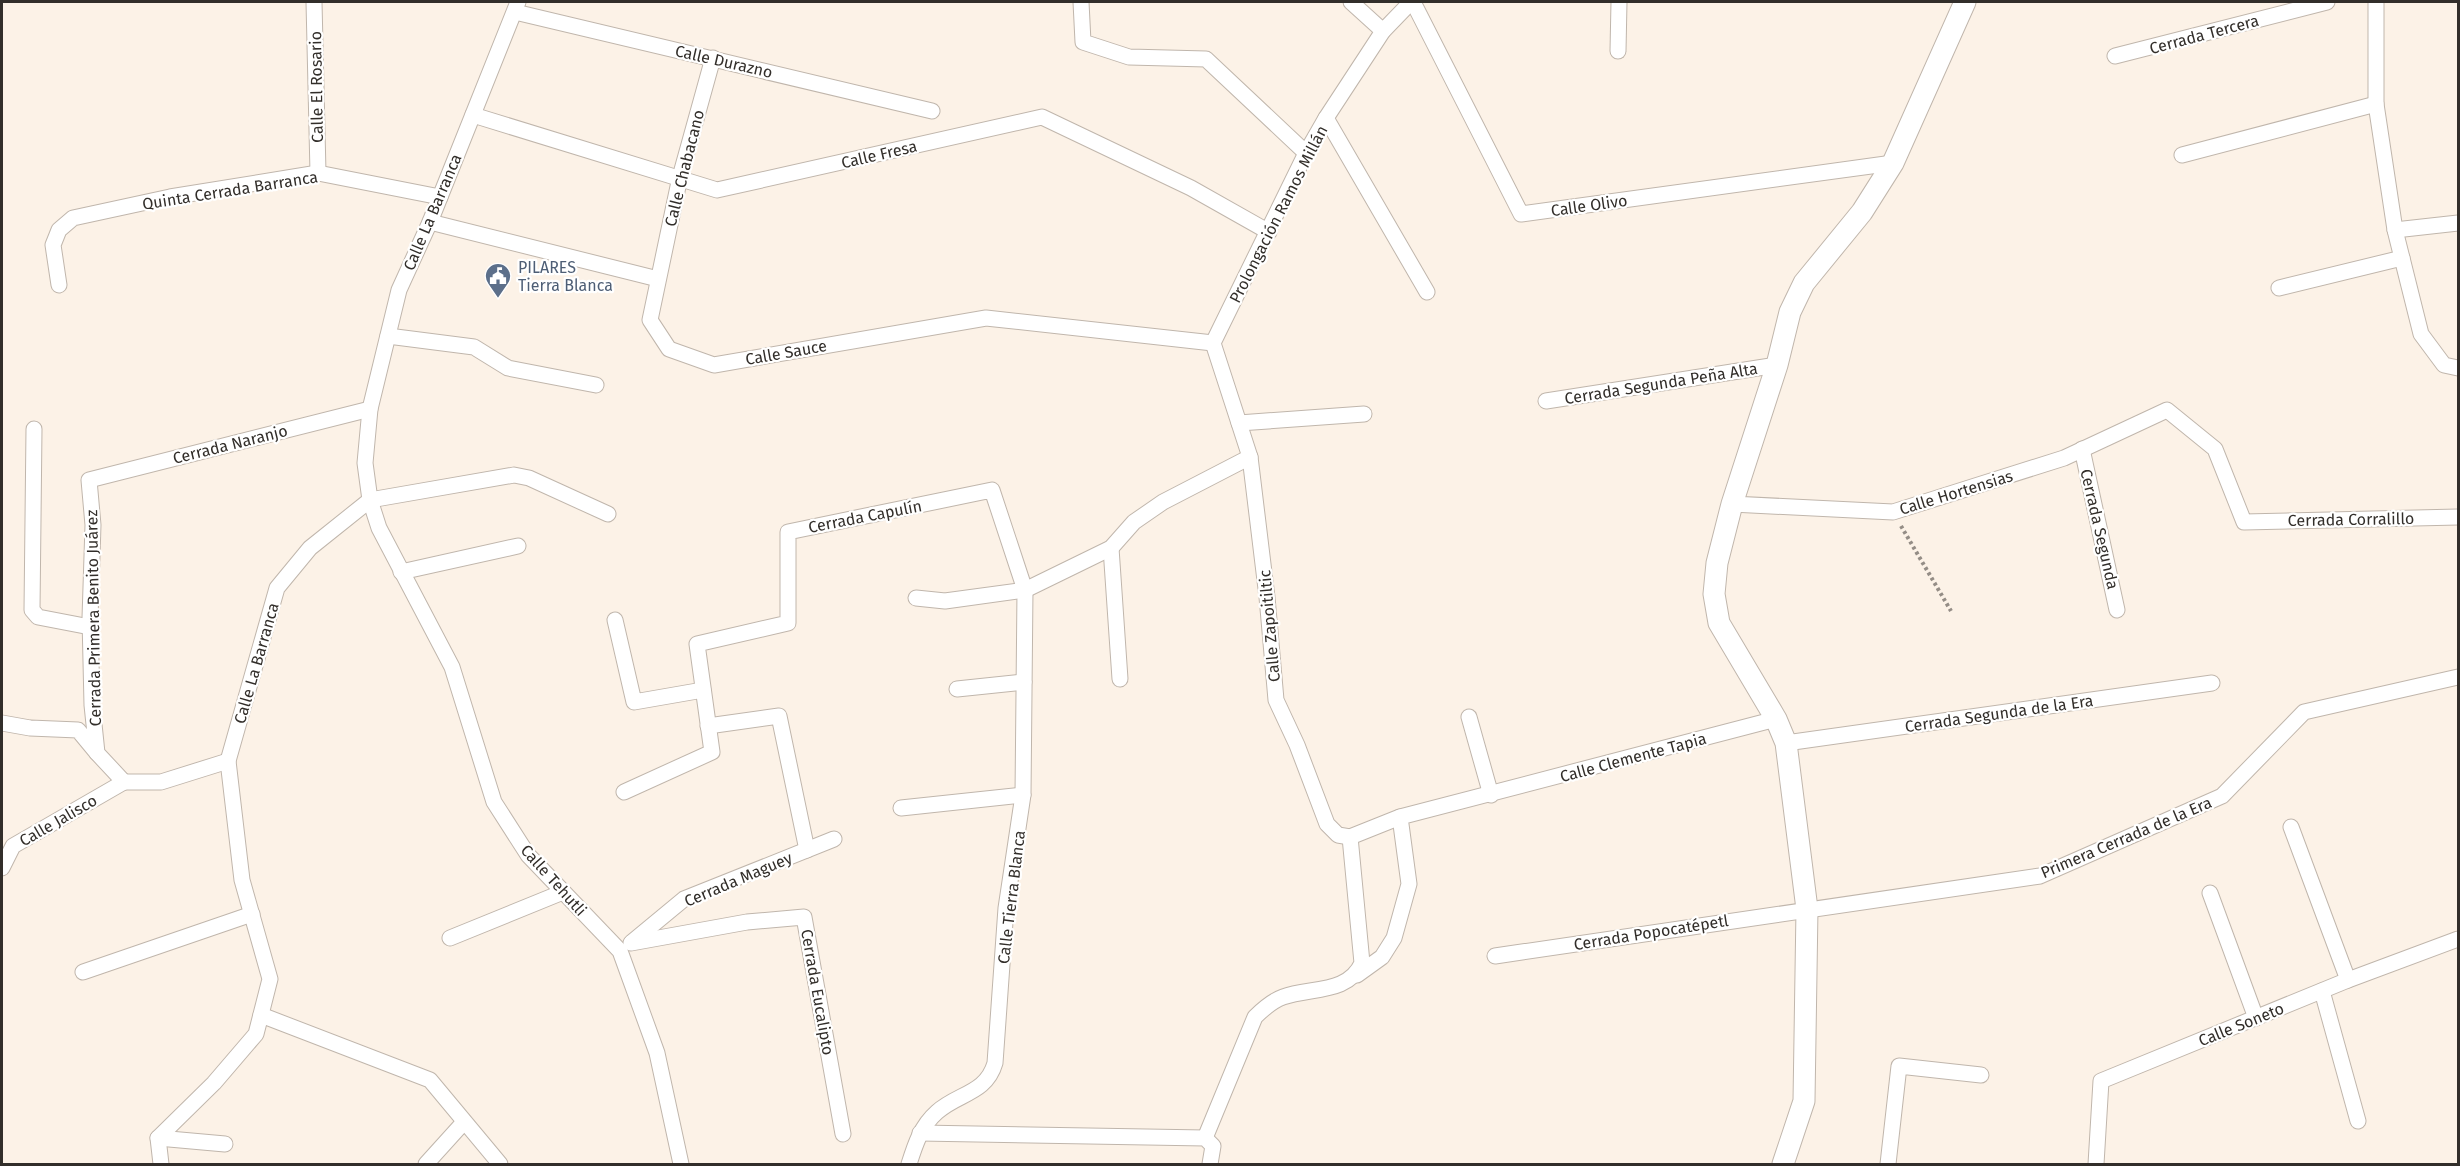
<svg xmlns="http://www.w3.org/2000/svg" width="2460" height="1166" font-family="'Fira Sans',sans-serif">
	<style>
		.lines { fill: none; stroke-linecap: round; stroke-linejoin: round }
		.street-casing { stroke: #c0b6ac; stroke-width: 17 }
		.secondary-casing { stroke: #c0b6ac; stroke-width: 23 }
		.path { stroke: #948d86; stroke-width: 4; stroke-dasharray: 3 3; stroke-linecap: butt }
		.street { stroke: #fff; stroke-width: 15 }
		.secondary { stroke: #fff; stroke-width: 21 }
		.labels { text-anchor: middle; stroke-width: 4.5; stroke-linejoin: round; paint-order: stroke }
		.street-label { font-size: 16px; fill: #322e2a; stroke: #fff }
		.service-label { font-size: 16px; fill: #4e5e75; stroke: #fff; text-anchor: start }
	</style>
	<rect width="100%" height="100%" fill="#fcf2e7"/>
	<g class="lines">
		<g class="street-casing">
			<g id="street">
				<polyline points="314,2 318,173"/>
				<polyline points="518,2 430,222 399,290 370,409 365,463 370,500 379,528 452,667 494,802 528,855 620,951 657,1053 681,1164"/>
				<polyline points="1081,2 1083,42 1129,57 1206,59 1306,153"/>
				<polyline points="1351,2 1383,31"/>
				<polyline points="1413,2 1521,214 1893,163"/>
				<polyline points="2376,2 2376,104 2395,230 2421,334 2444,365 2458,368"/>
				<polyline points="515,12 932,111"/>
				<polyline points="1618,51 1619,2"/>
				<polyline points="2115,56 2327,2"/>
				<polyline points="713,58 680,177 650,320 669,349 714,365 986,318 1213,343"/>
				<polyline points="473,115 717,190 1042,117 1191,188 1269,232"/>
				<polyline points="1326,118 1427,292"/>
				<polyline points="2182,155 2376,104"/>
				<polyline points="430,222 658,279"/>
				<polyline points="2395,230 2458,223"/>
				<polyline points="59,285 53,245 59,230 73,218 170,197 318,173 440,197"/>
				<polyline points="2279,288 2402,258"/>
				<polyline points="388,336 474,347 508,368 596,385"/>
				<polyline points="1213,343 1250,457 1267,597 1276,700 1297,745 1327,824 1338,835 1350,837 1400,817"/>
				<polyline points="1213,343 1306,153 1326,118 1383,31 1411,2"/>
				<polyline points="1546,401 1777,365"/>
				<polyline points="1239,423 1364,414"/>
				<polyline points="34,429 32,610 38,617 90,627"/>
				<polyline points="2082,449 2117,610"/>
				<polyline points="1732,504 1893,512 2064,458 2167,410 2215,449 2244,522 2458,517"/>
				<polyline points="1111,548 1120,679"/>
				<polyline points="401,572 518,546"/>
				<polyline points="916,598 945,601 1025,590 1111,548 1134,522 1163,502 1250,457"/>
				<polyline points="615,620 634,702 703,690"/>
				<polyline points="957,689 1024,682"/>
				<polyline points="1469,717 1491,795"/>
				<polyline points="2,723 30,728 78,730 97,753"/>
				<polyline points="708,726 779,716 807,850"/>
				<polyline points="1786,743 2212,683"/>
				<polyline points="124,782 97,753 92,705 90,618 93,525 89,480 370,409"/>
				<polyline points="124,782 161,782 228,761"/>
				<path d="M624,792l88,-40 -15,-108 91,-21v-91l204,-42 33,100 -2,205 -17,113 -11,155c-9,31 -37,30 -58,49 -16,14 -22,33 -28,52"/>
				<polyline points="901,808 1023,795"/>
				<polyline points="2291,827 2348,980"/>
				<polyline points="2,868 13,846 124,782"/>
				<polyline points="2210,893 2256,1018"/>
				<polyline points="450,938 563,892"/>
				<polyline points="632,942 684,899 834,839"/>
				<polyline points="631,943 747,922 804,917 843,1134"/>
				<polyline points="1495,956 2040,876 2222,796 2304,712 2458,677"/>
				<polyline points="83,972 252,914"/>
				<polyline points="1357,975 1382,957 1394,938 1409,884 1400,817 1776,719"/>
				<polyline points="2322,991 2358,1121"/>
				<polyline points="261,1015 430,1080 500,1164"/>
				<polyline points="920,1133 1205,1138 1213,1146 1210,1164"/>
				<polyline points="158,1138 225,1144"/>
				<path d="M1205,1138l50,-121c8,-8 17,-16 28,-20 28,-10 65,-3 79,-34l-12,-126"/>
				<polyline points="161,1164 158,1138 214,1083 256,1034 270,979 242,880 228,761 277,588 310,548 370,500 514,475 529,478 608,514"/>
				<polyline points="426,1164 464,1122"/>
				<polyline points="1888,1164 1899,1066 1981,1075"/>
				<polyline points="2096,1164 2101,1081 2348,980 2458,939"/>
			</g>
		</g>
		<g class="secondary-casing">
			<polyline id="secondary" points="1783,1164 1804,1101 1807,909 1786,743 1776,719 1719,623 1714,594 1717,563 1732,504 1777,365 1790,312 1804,283 1862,212 1893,163 1965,2"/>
		</g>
		<polyline class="path" points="1901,526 1951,611"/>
		<use href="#street" class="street"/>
		<use href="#secondary" class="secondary"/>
	</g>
	<defs>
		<g id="civic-pin" transform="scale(1.35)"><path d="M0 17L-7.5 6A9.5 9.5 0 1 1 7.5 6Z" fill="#5c6f8a" stroke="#fff"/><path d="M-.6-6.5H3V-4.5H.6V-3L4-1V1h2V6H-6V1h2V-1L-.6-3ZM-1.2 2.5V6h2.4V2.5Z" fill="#fff"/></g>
	</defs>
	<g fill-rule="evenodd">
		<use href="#civic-pin" x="498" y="276"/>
	</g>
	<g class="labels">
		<g class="street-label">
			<text transform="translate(2204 34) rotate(-15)" y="6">Cerrada Tercera</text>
			<text transform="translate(724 61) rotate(13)" y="6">Calle Durazno</text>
			<text transform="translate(316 87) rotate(-91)" y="6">Calle El Rosario</text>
			<text transform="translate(879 154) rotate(-13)" y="6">Calle Fresa</text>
			<text transform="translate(684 168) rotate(-76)" y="6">Calle Chabacano</text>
			<text transform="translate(230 190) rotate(-9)" y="6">Quinta Cerrada Barranca</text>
			<text transform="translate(1589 205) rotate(-8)" y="6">Calle Olivo</text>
			<text transform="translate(432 212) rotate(-67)" y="6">Calle La Barranca</text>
			<text transform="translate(1278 214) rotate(-63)" y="6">Prolongación Ramos Millán</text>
			<text transform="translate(786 352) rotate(-10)" y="6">Calle Sauce</text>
			<text transform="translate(1661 383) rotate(-9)" y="6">Cerrada Segunda Peña Alta</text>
			<text transform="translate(230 444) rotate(-14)" y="6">Cerrada Naranjo</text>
			<text transform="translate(1956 492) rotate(-17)" y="6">Calle Hortensias</text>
			<text transform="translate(865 516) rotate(-11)" y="6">Cerrada Capulín</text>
			<text transform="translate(2351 519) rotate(-1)" y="6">Cerrada Corralillo</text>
			<text transform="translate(2100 529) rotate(77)" y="6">Cerrada Segunda</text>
			<text transform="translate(93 618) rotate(-91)" y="6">Cerrada Primera Benito Juárez</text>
			<text transform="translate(1269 626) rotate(-95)" y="6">Calle Zapoitiltic</text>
			<text transform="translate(256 663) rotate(-74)" y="6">Calle La Barranca</text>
			<text transform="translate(1999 713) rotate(-8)" y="6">Cerrada Segunda de la Era</text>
			<text transform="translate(1633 757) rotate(-15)" y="6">Calle Clemente Tapia</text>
			<text transform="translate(58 820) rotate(-30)" y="6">Calle Jalisco</text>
			<text transform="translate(2126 837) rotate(-23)" y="6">Primera Cerrada de la Era</text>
			<text transform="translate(738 879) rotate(-23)" y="6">Cerrada Maguey</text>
			<text transform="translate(554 880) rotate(48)" y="6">Calle Tehutli</text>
			<text transform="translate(1011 897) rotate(-83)" y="6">Calle Tierra Blanca</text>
			<text transform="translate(1651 932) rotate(-9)" y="6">Cerrada Popocatépetl</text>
			<text transform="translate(818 992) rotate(80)" y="6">Cerrada Eucalipto</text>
			<text transform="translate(2241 1024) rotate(-22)" y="6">Calle Soneto</text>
		</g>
		<g class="service-label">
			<text x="518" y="273">PILARES<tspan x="518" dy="18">Tierra Blanca</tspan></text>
		</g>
	</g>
	<rect width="2460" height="1166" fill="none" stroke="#322e2a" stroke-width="6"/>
</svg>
